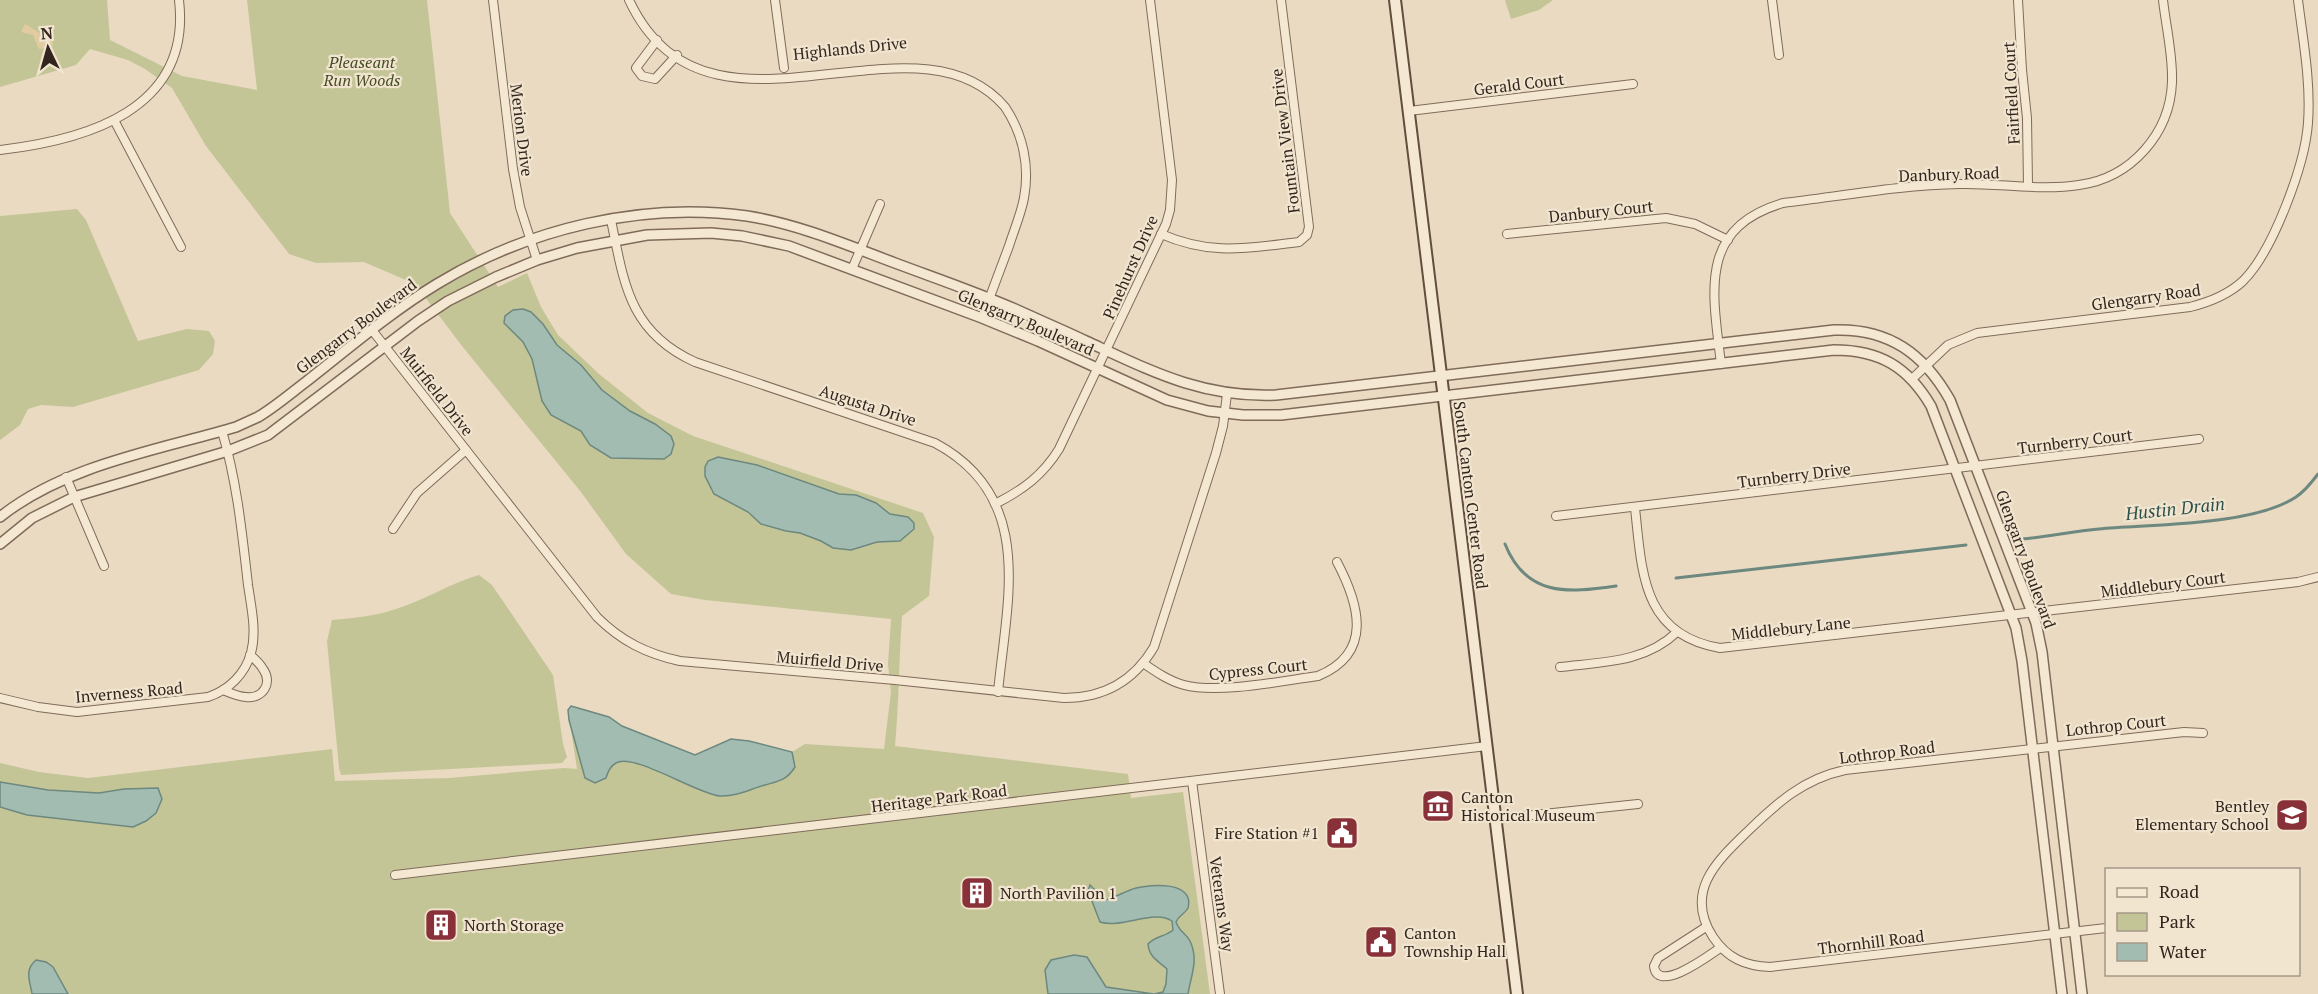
<svg xmlns="http://www.w3.org/2000/svg" width="2318" height="994" font-family="'PT Serif',serif">
	<style>
		.green { fill: #c4c597 }
		.sand { fill: #e2cba0 }
		.water { fill: #a3bcb2; stroke: #6c887f; stroke-width: 1.5 }
		.lines { fill: none; stroke-linecap: round; stroke-linejoin: round }
		.stream { stroke: #6c887f; stroke-width: 3 }
		.minor-casing { stroke: #806b5b; stroke-width: 10 }
		.tertiary-casing { stroke: #806b5b; stroke-width: 12 }
		.secondary-casing { stroke: #624d3e; stroke-width: 14 }
		.minor { stroke: #f5e8d3; stroke-width: 8 }
		.tertiary { stroke: #f5e8d3; stroke-width: 9 }
		.secondary { stroke: #f5e8d3; stroke-width: 10 }
		.labels { text-anchor: middle; stroke-width: 4.5; stroke-linejoin: round; paint-order: stroke }
		.street-label { font-size: 16px; fill: #32251d; stroke: #f1e5d0 }
		.park-label { font-size: 16px; font-style: italic; fill: #464c26; stroke: #f1e5d0 }
		.poi-label { font-size: 16px; fill: #32251d; stroke: #f1e5d0; text-anchor: start }
		.water-label { font-size: 18px; font-style: italic; fill: #2e504b; stroke: #f1e5d0 }
	</style>
	<rect width="100%" height="100%" fill="#e9dac1"/>
	<g class="green">
		<path d="M0,0h107l3,40 72,36 75,14 -10,-90h180l23,213 48,74 29,-14 14,34 17,28 41,39 49,39 45,23 230,77 11,24 -5,59 -27,20c-3,44 -3,86 -7,130l233,28 3,24 52,-6 27,202h-1210v-231l39,9 49,6 244,-29 3,32 114,-3 115,-10 13,1 -9,-59 3,-4 38,11 13,9 73,29 36,-16 18,2 43,11 13,-8 79,5 7,-57 -3,-28 3,-45 -186,-19 -34,-6 -45,-40 -45,-62 -119,-146 -47,-62 -51,-22 -48,1 -27,-9 -83,-108 -34,-58 -27,-19 -17,-9 -38,-11 -14,16 -76,22z"/>
		<polygon points="1505,0 1553,0 1539,10 1511,19"/>
		<polygon points="77,209 86,220 138,341 187,329 209,331 215,341 213,354 199,370 73,407 41,405 28,409 20,425 0,440 0,216"/>
		<path d="M479,575l13,10 61,90 10,69 4,13 -5,6 -221,12 -2,-7 -12,-127 5,-21c22,-2 43,-4 64,-11 29,-9 54,-26 83,-34z"/>
	</g>
	<polygon class="sand" points="25,24 51,40 53,42 52,47 39,49 33,35 21,32"/>
	<g class="water">
		<polygon points="523,309 531,312 543,324 557,345 581,365 602,390 630,411 655,424 671,436 674,444 671,454 664,459 611,458 590,445 581,431 551,415 542,401 532,359 523,342 504,323 505,316 513,310"/>
		<polygon points="718,457 757,465 839,494 856,495 876,503 890,514 908,517 914,523 914,529 900,541 877,542 851,550 833,548 821,541 800,533 786,531 761,524 748,512 714,494 705,476 705,467 708,461"/>
		<path d="M571,706l38,11 13,9 73,29 36,-16 18,2 43,11 3,15c-8,13 -16,14 -30,18 -15,4 -29,12 -45,11 -23,-2 -87,-44 -104,-33 -6,3 -8,9 -10,15l-11,5 -10,-5 -16,-58 -1,-10z"/>
		<polygon points="0,782 48,790 99,793 124,789 158,788 162,799 156,813 146,821 133,827 27,815 0,807"/>
		<path d="M1090,885l15,15c11,-3 21,-9 31,-12 15,-4 59,-7 52,20 -3,6 -9,7 -12,14 4,11 10,11 14,19 9,19 1,34 -2,53h-140l-3,-24 6,-10 23,-5 13,2 19,30 48,7 9,-2 3,-8 1,-15c-9,-8 -18,-12 -19,-25 7,-8 17,-7 25,-14l-1,-9c-18,-12 -50,8 -72,1l-12,-31z"/>
		<path d="M36,960l10,2 7,5 15,27h-36c-2,-13 -8,-24 4,-34z"/>
	</g>
	<g class="lines">
		<g class="stream">
			<path d="M2022,539c26,-2 51,-8 77,-10 53,-5 153,-3 197,-32 9,-6 16,-15 22,-23"/>
			<path d="M1505,544c21,53 63,49 111,42"/>
			<polyline points="1676,578 1966,545"/>
		</g>
		<g class="minor-casing">
			<g id="minor">
				<polyline points="493,0 513,169 520,207 537,260"/>
				<path d="M629,0c78,167 285,0 376,107 18,27 25,59 19,91 -3,16 -10,32 -15,48 -9,24 -18,48 -27,72"/>
				<polyline points="775,0 784,68"/>
				<polyline points="1772,0 1779,55"/>
				<polyline points="2018,0 2022,70 2027,118 2028,185"/>
				<polyline points="657,40 636,68 642,76 655,79 677,55"/>
				<polyline points="1409,111 1633,84"/>
				<polyline points="114,120 181,247"/>
				<path d="M0,150c86,-10 192,-40 179,-150"/>
				<path d="M611,220c13,63 18,112 84,142l240,81c101,54 72,156 63,249"/>
				<path d="M1161,234c51,22 85,14 138,8l8,-7 2,-8 -28,-227"/>
				<polyline points="1507,234 1666,218 1695,224 1728,240"/>
				<polyline points="852,269 880,204"/>
				<path d="M372,330l225,287c24,24 50,37 83,44l215,19 169,18c39,0 70,-17 90,-51l62,-194 7,-27 4,-32"/>
				<path d="M1721,364c-8,-70 -24,-136 62,-161 59,-7 118,-18 177,-19 39,-1 80,7 119,1 52,-7 91,-51 93,-103 1,-27 -6,-55 -9,-82"/>
				<path d="M1912,379l36,-34 29,-12 213,-26c20,-5 38,-12 53,-26 30,-30 62,-116 65,-158 3,-41 -5,-83 -10,-123"/>
				<polyline points="66,477 104,566"/>
				<path d="M995,504c28,-14 48,-29 64,-55l107,-225 4,-14 2,-30 -22,-180"/>
				<path d="M1635,508c7,64 7,127 85,140l578,-66 20,-5"/>
				<polyline points="1556,516 2199,439"/>
				<polyline points="393,529 417,493 466,450"/>
				<path d="M1143,663c13,9 26,18 41,22 34,9 98,-4 134,-9 56,-23 41,-72 19,-114"/>
				<path d="M1560,667c41,-5 85,-4 117,-35"/>
				<path d="M223,690c7,3 16,7 23,7 17,2 27,-14 17,-28 -3,-5 -8,-10 -13,-14"/>
				<path d="M0,698l38,9 39,5 131,-15c21,-7 37,-23 43,-44 6,-22 0,-47 -3,-68 -6,-53 -11,-103 -26,-154"/>
				<polyline points="1192,781 1220,994"/>
				<polyline points="1496,819 1638,804"/>
				<polyline points="395,875 1487,746"/>
				<path d="M1706,927l-48,31 -4,8c3,28 53,-9 66,-18"/>
				<path d="M2106,928l-336,39c-25,-1 -43,-9 -57,-30 -29,-45 3,-75 34,-105 30,-29 56,-53 98,-62l339,-38 19,1"/>
			</g>
		</g>
		<g class="tertiary-casing">
			<g id="tertiary">
				<path d="M0,517c65,-52 158,-67 236,-90l22,-10c17,-10 33,-24 49,-36 42,-33 84,-69 130,-97 90,-55 205,-83 310,-68 51,8 100,29 148,47 40,15 81,29 120,46 24,11 48,21 71,32 65,30 116,57 190,54l558,-65c55,-2 90,24 116,70l86,223 6,29 40,342"/>
				<path d="M0,544l32,-26 42,-21 154,-46 40,-16 150,-114 30,-20 48,-24 41,-17 40,-12 70,-13 64,-2 31,3 47,10 193,72 56,23 129,59 41,11 35,4h38l553,-65c46,0 74,17 97,56l85,222 6,33 40,333"/>
			</g>
		</g>
		<g class="secondary-casing">
			<polyline id="secondary" points="1395,0 1517,994"/>
		</g>
		<use href="#minor" class="minor"/>
		<use href="#tertiary" class="tertiary"/>
		<use href="#secondary" class="secondary"/>
	</g>
	<defs>
		<g id="museum-square" transform="scale(1.725)"><rect x="-9" y="-9" width="18" height="18" rx="4" fill="#893139" stroke="#f1e5d0"/><path d="M0-6L6-3V-2H-6V-3ZM-5-1h2V3h-2ZM-1-1h2V3h-2ZM3-1h2V3H3ZM-6 4H6V6H-6Z" fill="#fff"/></g>
		<g id="school-square" transform="scale(1.725)"><rect x="-9" y="-9" width="18" height="18" rx="4" fill="#893139" stroke="#f1e5d0"/><path d="M0-5L7-2L0 1L-7-2ZM-4 1L0 2.5L4 1V4Q0 6-4 4Z" fill="#fff"/></g>
		<g id="civic-square" transform="scale(1.725)"><rect x="-9" y="-9" width="18" height="18" rx="4" fill="#893139" stroke="#f1e5d0"/><path d="M-.6-6.5H3V-4.5H.6V-3L4-1V1h2V6H-6V1h2V-1L-.6-3ZM-1.2 2.5V6h2.4V2.5Z" fill="#fff"/></g>
		<g id="building-square" transform="scale(1.725)"><rect x="-9" y="-9" width="18" height="18" rx="4" fill="#893139" stroke="#f1e5d0"/><path d="M-4-6H4V6H1V3H-1V6H-4ZM-2.5-4.3h1.7v1.8h-1.7ZM.8-4.3h1.7v1.8H.8ZM-2.5-1h1.7V.8h-1.7ZM.8-1h1.7V.8H.8Z" fill="#fff"/></g>
	</defs>
	<g fill-rule="evenodd">
		<use href="#museum-square" x="1438" y="806"/>
		<use href="#school-square" x="2292" y="815"/>
		<use href="#civic-square" x="1342" y="833"/>
		<use href="#building-square" x="977" y="893"/>
		<use href="#building-square" x="441" y="925"/>
		<use href="#civic-square" x="1381" y="942"/>
	</g>
	<g class="labels">
		<g class="street-label">
			<text transform="translate(850 48) rotate(-6)" y="6">Highlands Drive</text>
			<text transform="translate(1519 84) rotate(-7)" y="6">Gerald Court</text>
			<text transform="translate(2011 93) rotate(-93)" y="6">Fairfield Court</text>
			<text transform="translate(522 130) rotate(83)" y="6">Merion Drive</text>
			<text transform="translate(1285 141) rotate(-97)" y="6">Fountain View Drive</text>
			<text transform="translate(1949 174) rotate(-2)" y="6">Danbury Road</text>
			<text transform="translate(1601 211) rotate(-6)" y="6">Danbury Court</text>
			<text transform="translate(1130 267) rotate(-66)" y="6">Pinehurst Drive</text>
			<text transform="translate(2146 297) rotate(-8)" y="6">Glengarry Road</text>
			<text transform="translate(1026 322) rotate(23)" y="6">Glengarry Boulevard</text>
			<text transform="translate(356 326) rotate(-37)" y="6">Glengarry Boulevard</text>
			<text transform="translate(437 391) rotate(52)" y="6">Muirfield Drive</text>
			<text transform="translate(868 405) rotate(18)" y="6">Augusta Drive</text>
			<text transform="translate(2075 441) rotate(-7)" y="6">Turnberry Court</text>
			<text transform="translate(1794 475) rotate(-7)" y="6">Turnberry Drive</text>
			<text transform="translate(1471 495) rotate(83)" y="6">South Canton Center Road</text>
			<text transform="translate(2026 559) rotate(70)" y="6">Glengarry Boulevard</text>
			<text transform="translate(2163 584) rotate(-7)" y="6">Middlebury Court</text>
			<text transform="translate(1791 628) rotate(-6)" y="6">Middlebury Lane</text>
			<text transform="translate(830 661) rotate(5)" y="6">Muirfield Drive</text>
			<text transform="translate(1258 669) rotate(-6)" y="6">Cypress Court</text>
			<text transform="translate(129 692) rotate(-5)" y="6">Inverness Road</text>
			<text transform="translate(2116 725) rotate(-6)" y="6">Lothrop Court</text>
			<text transform="translate(1887 752) rotate(-7)" y="6">Lothrop Road</text>
			<text transform="translate(939 798) rotate(-7)" y="6">Heritage Park Road</text>
			<text transform="translate(1222 904) rotate(82)" y="6">Veterans Way</text>
			<text transform="translate(1871 942) rotate(-7)" y="6">Thornhill Road</text>
		</g>
		<g class="park-label">
			<text x="362" y="68">Pleaseant<tspan x="362" dy="18">Run Woods</tspan></text>
		</g>
		<g class="poi-label">
			<text x="1461" y="803">Canton<tspan x="1461" dy="18">Historical Museum</tspan></text>
			<text x="2269" y="812" text-anchor="end">Bentley<tspan x="2269" dy="18">Elementary School</tspan></text>
			<text x="1319" y="839" text-anchor="end">Fire Station #1</text>
			<text x="1000" y="899">North Pavilion 1</text>
			<text x="464" y="931">North Storage</text>
			<text x="1404" y="939">Canton<tspan x="1404" dy="18">Township Hall</tspan></text>
		</g>
		<g class="water-label">
			<text transform="translate(2175 509) rotate(-6)" y="6">Hustin Drain</text>
		</g>
	</g>
	<rect x="2105" y="868" width="195" height="108" fill="#f1e5d0" stroke="#a59888" stroke-width="1.5"/>
	<rect x="2117" y="888" width="30" height="9" fill="#f5e8d3" stroke="#a59888" stroke-width="1.5"/>
	<text x="2159" y="898" font-size="18" fill="#32251d">Road</text>
	<rect x="2117" y="913" width="30" height="18" fill="#c4c597" stroke="#a59888" stroke-width="1.5"/>
	<text x="2159" y="928" font-size="18" fill="#32251d">Park</text>
	<rect x="2117" y="943" width="30" height="18" fill="#a3bcb2" stroke="#a59888" stroke-width="1.5"/>
	<text x="2159" y="958" font-size="18" fill="#32251d">Water</text>
	<g transform="translate(48 48) rotate(355)" stroke="#f1e5d0" stroke-width="4.5" paint-order="stroke">
	<path d="M0-4.5L10 22L0 15L-10 22Z" fill="#32251d"/>
	<text y="-9" font-size="16" font-weight="bold" text-anchor="middle" fill="#32251d">N</text>
	</g>
</svg>
